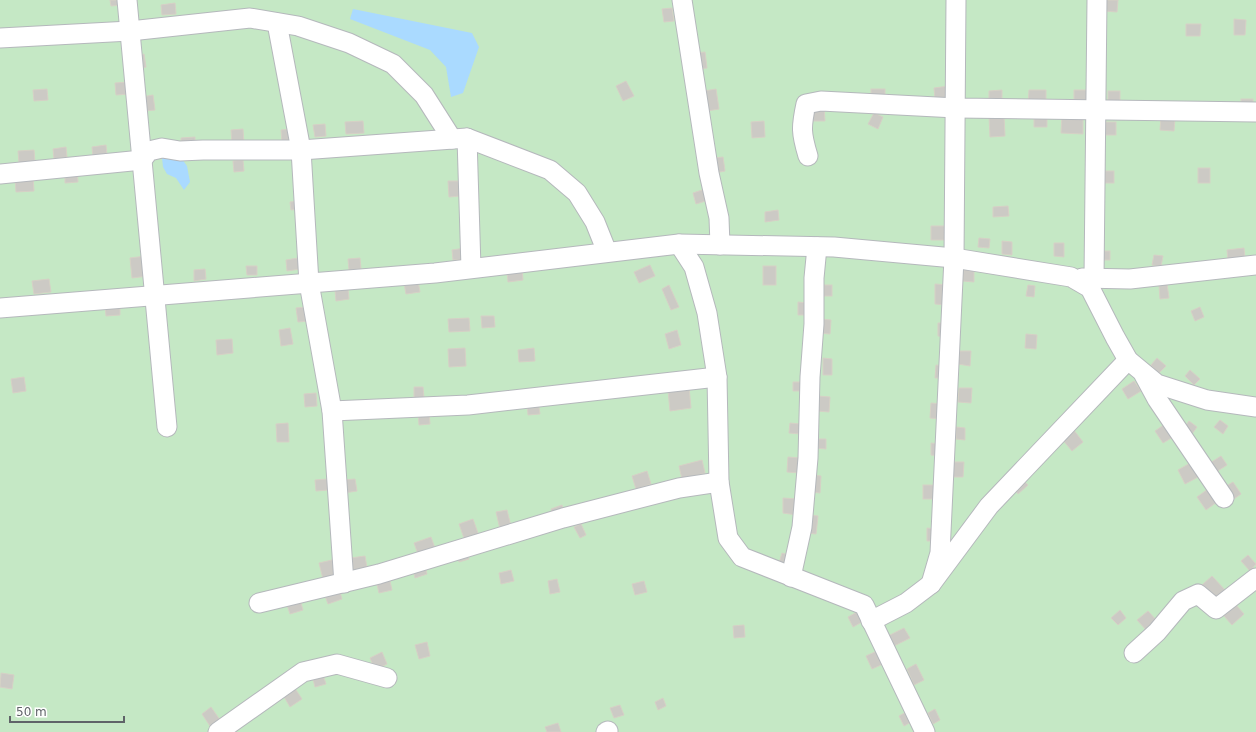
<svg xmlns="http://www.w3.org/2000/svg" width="1256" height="732" font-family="'DejaVu Sans',sans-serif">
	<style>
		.green { fill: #c5e8c5 }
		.water { fill: #aadaff }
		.building { fill: #cccac5; stroke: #d6d1c6 }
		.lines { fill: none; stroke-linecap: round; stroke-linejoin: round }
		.minor-casing { stroke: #b5b8bc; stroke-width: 21 }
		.minor { stroke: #fff; stroke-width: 19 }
	</style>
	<rect width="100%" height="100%" fill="#f1efe8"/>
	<rect class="green" x="0" y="0" width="1256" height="732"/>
	<g class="water">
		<polygon points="353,9 472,33 479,47 463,93 451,97 446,67 430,50 350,19"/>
		<polygon points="169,152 179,155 187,166 190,182 184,190 176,178 167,174 163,167 162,158"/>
	</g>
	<g class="building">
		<polygon points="110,0 121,0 122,5 111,6"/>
		<polygon points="1105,0 1118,0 1117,12 1104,11"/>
		<polygon points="175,3 176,14 162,15 161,5"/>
		<polygon points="672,8 674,21 664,22 662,9"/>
		<polygon points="1234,19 1246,20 1245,35 1234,35"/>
		<polygon points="1186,24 1201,24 1200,36 1186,36"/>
		<polygon points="705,52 707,68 697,69 695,53"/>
		<polygon points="144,54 146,67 139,69 137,56"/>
		<polygon points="626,81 634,96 623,101 616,86"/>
		<polygon points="128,82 129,94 116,95 115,83"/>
		<polygon points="949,86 950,98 935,99 934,88"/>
		<polygon points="47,89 48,100 34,101 33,90"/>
		<polygon points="716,89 719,109 707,111 704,91"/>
		<rect x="871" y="89" width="14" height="10"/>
		<polygon points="1002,90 1002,100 989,100 989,91"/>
		<polygon points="1029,90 1046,90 1046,104 1028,104"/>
		<polygon points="1074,90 1088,90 1088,101 1074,100"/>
		<rect x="1108" y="91" width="12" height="10"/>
		<polygon points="153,95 155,110 144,111 142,97"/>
		<rect x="1241" y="99" width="12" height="9"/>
		<polygon points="809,107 824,107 825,121 809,121"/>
		<polygon points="874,113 883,117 878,129 868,124"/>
		<polygon points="1034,114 1047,115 1047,127 1034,127"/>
		<polygon points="1062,114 1083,114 1083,134 1061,133"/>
		<polygon points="989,116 1004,116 1005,136 990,137"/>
		<polygon points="1161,117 1175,118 1174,131 1160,130"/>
		<polygon points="363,121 364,133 346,134 345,122"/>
		<polygon points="764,121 765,137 752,138 751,122"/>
		<rect x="1105" y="122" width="11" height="13"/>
		<polygon points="325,124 326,136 315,137 313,125"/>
		<polygon points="243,129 244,144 232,144 231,130"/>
		<polygon points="291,129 293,142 282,143 281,130"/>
		<polygon points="195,137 195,148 181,149 181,138"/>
		<polygon points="106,145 107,156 93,157 92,147"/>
		<polygon points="66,147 67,157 54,159 53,149"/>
		<polygon points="34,150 35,162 19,163 18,151"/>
		<polygon points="723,157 725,171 715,173 714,158"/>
		<polygon points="243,160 244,171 234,172 233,161"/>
		<rect x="1198" y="168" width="12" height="15"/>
		<polygon points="77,171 78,182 65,183 65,172"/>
		<rect x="1105" y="171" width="9" height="12"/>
		<polygon points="33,176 34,191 16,192 15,178"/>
		<polygon points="448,181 458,181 460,196 449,197"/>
		<polygon points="708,188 712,199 696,204 693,193"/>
		<polygon points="301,201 301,209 291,210 290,202"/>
		<polygon points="1008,206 1009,216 993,217 993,207"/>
		<polygon points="778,210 779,220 765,222 765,212"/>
		<polygon points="931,226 949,226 948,240 931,240"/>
		<polygon points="979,238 990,239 989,248 978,247"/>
		<polygon points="1002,241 1012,242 1012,255 1002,254"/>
		<polygon points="1054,243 1064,243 1064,257 1054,256"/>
		<polygon points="465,248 466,259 453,260 452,250"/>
		<polygon points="1244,248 1245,258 1228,260 1227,250"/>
		<rect x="1100" y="251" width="10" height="9"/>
		<polygon points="1154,255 1163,256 1161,266 1152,265"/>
		<polygon points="146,256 148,276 132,278 130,258"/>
		<polygon points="298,258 300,269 287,271 286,260"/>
		<polygon points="360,258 361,269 349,270 348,259"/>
		<polygon points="650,265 655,276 639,283 634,272"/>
		<polygon points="246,266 257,266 257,275 247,275"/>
		<rect x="763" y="266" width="13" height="19"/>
		<polygon points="964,268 974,269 974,282 963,281"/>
		<polygon points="205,269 206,279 194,281 194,270"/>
		<polygon points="522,269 523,280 508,282 507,271"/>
		<polygon points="49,279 51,292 34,294 32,281"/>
		<polygon points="418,281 420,292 406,294 404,283"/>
		<polygon points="935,284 948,285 947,305 935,304"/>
		<polygon points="1167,284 1169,298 1160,299 1159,285"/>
		<polygon points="669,285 679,307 671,310 662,289"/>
		<rect x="824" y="285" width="8" height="11"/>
		<polygon points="1028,285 1035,286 1034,297 1026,296"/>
		<polygon points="348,289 349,299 336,301 335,290"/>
		<polygon points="798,302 807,303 807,315 798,315"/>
		<polygon points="120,303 120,315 106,316 105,305"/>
		<polygon points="307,307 309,321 298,322 296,308"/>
		<polygon points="1200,307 1204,317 1195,321 1191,311"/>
		<polygon points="481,316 494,316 495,327 482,328"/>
		<polygon points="469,318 470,331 449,332 448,319"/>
		<polygon points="820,319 831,320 830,334 819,333"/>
		<polygon points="938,323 948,323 948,337 938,336"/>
		<polygon points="290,328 293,344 281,346 279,330"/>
		<polygon points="677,330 681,345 669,349 665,334"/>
		<polygon points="1026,334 1037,335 1036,349 1025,348"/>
		<polygon points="232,339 233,353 217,355 216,340"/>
		<polygon points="465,348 466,366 449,367 448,349"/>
		<polygon points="534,348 535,361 519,362 518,350"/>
		<polygon points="960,351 971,351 970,366 958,364"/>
		<polygon points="823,358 832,359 832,375 823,375"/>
		<polygon points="1157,358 1166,366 1159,373 1151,365"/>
		<polygon points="936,365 946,366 945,378 935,378"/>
		<polygon points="1190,370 1200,379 1194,385 1185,376"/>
		<polygon points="24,377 26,391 13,393 11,379"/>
		<polygon points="1134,381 1141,391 1128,399 1122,389"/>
		<polygon points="793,382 802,382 801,391 793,391"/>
		<polygon points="414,387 423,387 424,398 414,398"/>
		<polygon points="689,387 691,408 670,411 668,390"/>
		<polygon points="959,388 972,388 971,403 958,402"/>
		<polygon points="316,393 317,406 305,407 304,394"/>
		<polygon points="818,396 830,397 829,412 817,411"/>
		<polygon points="538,401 540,414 528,415 527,402"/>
		<polygon points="931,403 942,404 942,419 930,418"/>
		<polygon points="418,412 429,412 430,424 419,425"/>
		<polygon points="1220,420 1228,426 1223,434 1214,427"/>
		<polygon points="1189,421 1197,427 1192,434 1184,428"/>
		<polygon points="288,423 289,442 277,442 276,424"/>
		<polygon points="790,423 800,424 800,434 789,433"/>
		<polygon points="1165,424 1173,437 1163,443 1155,431"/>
		<polygon points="956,427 965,428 965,440 956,439"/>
		<polygon points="1073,429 1083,442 1072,451 1062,439"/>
		<polygon points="816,439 826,439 826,449 816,448"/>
		<polygon points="931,443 941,444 940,456 931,455"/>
		<polygon points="1221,456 1227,465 1216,472 1210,463"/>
		<polygon points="788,457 800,458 799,473 787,472"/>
		<polygon points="702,460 705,473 682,479 679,466"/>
		<polygon points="953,462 964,462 963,477 952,477"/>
		<polygon points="1192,462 1200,476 1185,484 1178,470"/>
		<polygon points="647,471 651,484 636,489 632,476"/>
		<polygon points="813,475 821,476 820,493 812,492"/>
		<polygon points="327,479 328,490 316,491 315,480"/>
		<polygon points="355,479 357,491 344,493 343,480"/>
		<polygon points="1022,479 1028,485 1018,494 1013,487"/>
		<polygon points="1233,482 1241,494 1231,501 1223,488"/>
		<rect x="923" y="485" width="14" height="14"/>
		<polygon points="1208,489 1217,502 1206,510 1197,497"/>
		<polygon points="783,498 798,499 797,515 783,513"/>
		<polygon points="562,505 565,514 554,517 551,509"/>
		<polygon points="507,510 511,526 500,529 496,512"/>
		<polygon points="808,515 818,516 816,534 806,533"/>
		<polygon points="473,519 479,536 465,541 459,524"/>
		<polygon points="581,524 586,535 580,538 574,527"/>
		<polygon points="927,528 936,529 936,541 927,541"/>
		<polygon points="431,537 435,548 418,554 414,543"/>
		<polygon points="467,552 469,559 459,562 457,555"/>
		<polygon points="782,553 792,556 789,566 779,563"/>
		<polygon points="1248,555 1256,564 1250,571 1241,561"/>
		<polygon points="365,556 367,568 353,571 351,558"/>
		<polygon points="336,559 340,575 323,579 319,563"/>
		<polygon points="425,566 427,574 415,578 413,569"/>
		<polygon points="511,570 514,581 501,584 499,573"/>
		<polygon points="1212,576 1225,590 1215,599 1202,585"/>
		<polygon points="389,577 392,590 379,593 376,580"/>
		<polygon points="557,579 560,592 550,594 548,581"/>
		<polygon points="644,581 647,592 635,595 632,584"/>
		<polygon points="339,589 342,599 328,604 324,593"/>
		<polygon points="300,600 303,610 290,614 287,605"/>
		<polygon points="1236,605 1244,614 1232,625 1224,616"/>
		<polygon points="1120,610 1126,618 1118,625 1111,618"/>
		<polygon points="1148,611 1158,622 1148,632 1137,620"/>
		<polygon points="857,612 862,622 853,627 848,617"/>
		<polygon points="744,625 745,637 734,638 733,626"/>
		<polygon points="904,628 910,638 894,646 888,636"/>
		<polygon points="427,642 430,656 419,659 415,645"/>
		<polygon points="877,651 883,664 872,669 866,656"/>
		<polygon points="382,652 387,664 375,670 370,658"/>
		<polygon points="916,664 924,680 914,685 907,669"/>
		<polygon points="322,672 326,684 315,687 312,675"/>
		<polygon points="1,673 14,675 12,689 0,687"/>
		<polygon points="294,687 302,699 290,707 283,695"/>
		<polygon points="663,698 666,706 658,710 655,702"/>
		<polygon points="620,705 624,715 614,718 610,708"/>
		<polygon points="211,707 220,720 210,726 202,714"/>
		<polygon points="935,709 940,720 933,724 928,713"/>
		<polygon points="908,711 913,721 904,726 899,716"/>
		<polygon points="558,723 561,732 547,732 545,727"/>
	</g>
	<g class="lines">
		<g class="minor-casing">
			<g id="minor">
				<polyline points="127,0 167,427"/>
				<polyline points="682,0 709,173 719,218 720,245"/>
				<polyline points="277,23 301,150 309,283 332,411 344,583"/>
				<polyline points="0,38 130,31 250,18 298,26 349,43 393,64 424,95 452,139"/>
				<polyline points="467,138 471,268"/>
				<path d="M808,156c-7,-23 -7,-29 -2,-52l15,-3 135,7 300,4"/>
				<polyline points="0,174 142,160 149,151 162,148 180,151 203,150 301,150 467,138 550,170 577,193 595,222 607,252"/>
				<polyline points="679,244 694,267 707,313 717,377 719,482 728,538 742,557 864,605 925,732"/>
				<polyline points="1082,278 1130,279 1256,265"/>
				<polyline points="1094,278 1097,0"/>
				<polyline points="0,308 435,273 679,244 834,247 954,258 1071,277 1090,288 1115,337 1128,360 1157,384 1207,400 1256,407"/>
				<polyline points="1144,375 1157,399 1224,498"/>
				<polyline points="332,411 468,405 717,377"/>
				<polyline points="791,577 802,527 808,458 810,377 814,324 814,278 817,247"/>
				<polyline points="931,584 940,553 954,258 956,0"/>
				<polyline points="259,603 379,574 563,518 679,488 719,482"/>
				<polyline points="871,621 906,603 931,584 989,506 1128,360"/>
				<polyline points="1134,653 1157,632 1183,601 1198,594 1216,609 1256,578"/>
				<polyline points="218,732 303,672 337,664 387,678"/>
				<polyline points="606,732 608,731"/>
			</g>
		</g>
		<use href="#minor" class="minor"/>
	</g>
	<path d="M10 716v6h114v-6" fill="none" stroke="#5f6368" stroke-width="2"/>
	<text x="16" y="716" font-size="12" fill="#5f6368" stroke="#ffffff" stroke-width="3" paint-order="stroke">50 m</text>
</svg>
